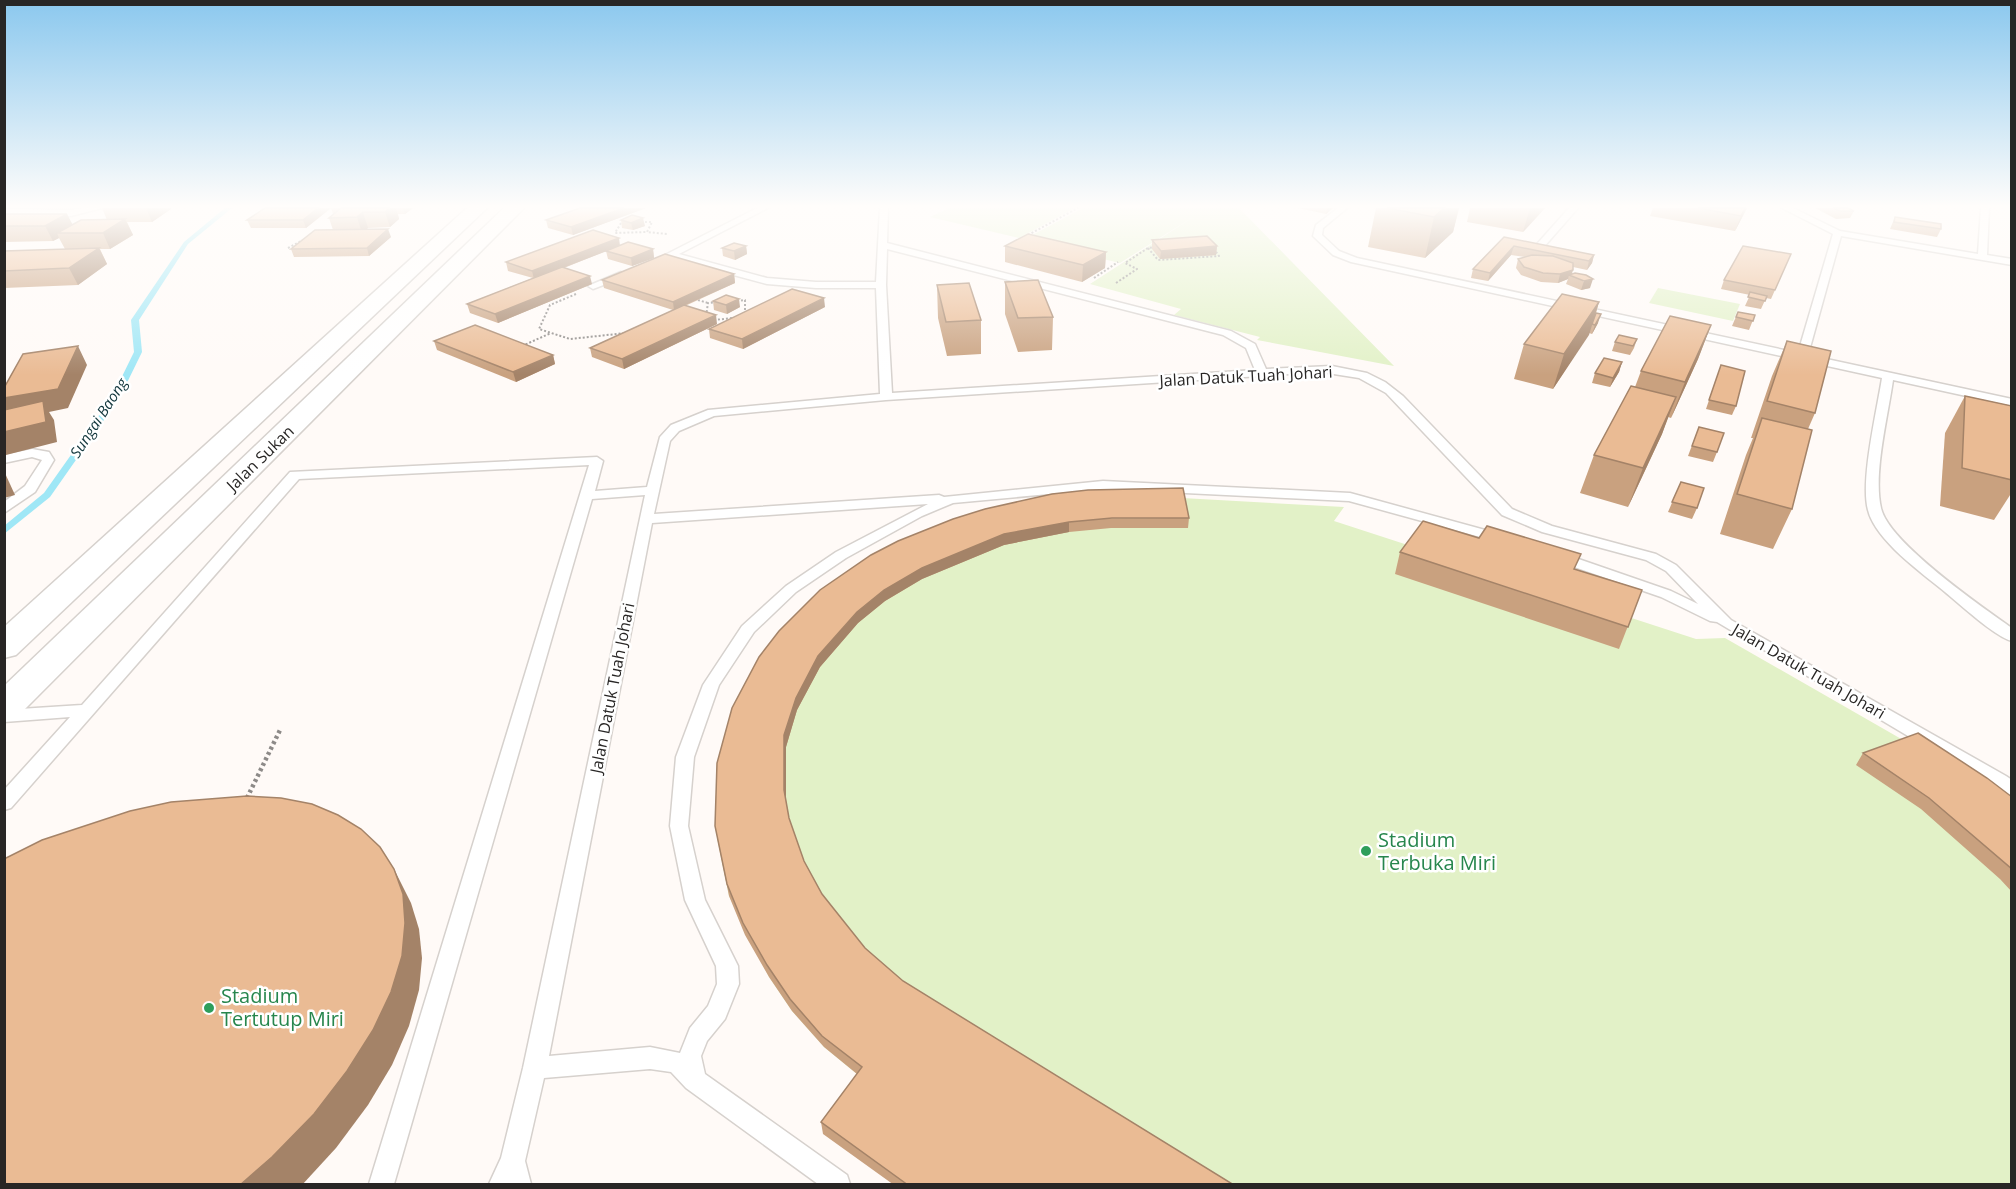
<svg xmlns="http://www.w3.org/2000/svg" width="2016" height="1189" font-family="'Open Sans',sans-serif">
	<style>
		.green { fill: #e2f1c7 }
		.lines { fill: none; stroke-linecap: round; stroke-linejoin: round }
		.stream { fill: #9fe7f6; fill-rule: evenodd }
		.service-casing { stroke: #d6d1cd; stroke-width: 3 }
		.secondary-casing { stroke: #d6d1cd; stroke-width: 3 }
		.path-far1 { stroke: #8d8a88; stroke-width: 2; stroke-dasharray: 2 2; stroke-linecap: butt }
		.path { stroke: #8d8a88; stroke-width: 4.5; stroke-dasharray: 3 3; stroke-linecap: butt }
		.service { fill: #fff; fill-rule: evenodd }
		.secondary { fill: #fff; fill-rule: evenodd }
		.wall { fill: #c9a17f }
		.shaded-wall { fill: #a48368 }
		.building { fill: #eabb94; stroke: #a48368; stroke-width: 1.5 }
		.leisure-dot { fill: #2e9e5b; stroke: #fff; stroke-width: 2 }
		.labels { text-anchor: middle; stroke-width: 5; stroke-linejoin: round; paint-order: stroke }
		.far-water-label { font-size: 15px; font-style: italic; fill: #13373d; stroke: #fff }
		.street-label { font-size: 16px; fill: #282625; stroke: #fff }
		.near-leisure-label { font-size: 20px; fill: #27864d; stroke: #fff; text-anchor: start }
	</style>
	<rect width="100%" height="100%" fill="#fffaf7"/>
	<g class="green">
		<polygon points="949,208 1075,208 1019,238 930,217"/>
		<polygon points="1083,208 1239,208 1394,366 1257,340 1260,337 1174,315 1181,309 1090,284 1201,212 1120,263 1023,240"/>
		<polygon points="1658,288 1740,304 1733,321 1649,303"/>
		<polygon points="1182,498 1344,507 1334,521 1696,639 1725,638 1910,744 2011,814 2011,1184 894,1184 863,1079 824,1047 792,1011 769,977 729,896 717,838 846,583"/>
	</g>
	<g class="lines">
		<polygon class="stream" points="225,208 232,208 188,244 139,320 142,352 120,397 50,497 4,534 4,526 44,493 112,397 134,352 131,320 184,242"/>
		<g class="service-casing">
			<g id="service">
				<polygon points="84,208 102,208 71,216 4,215 4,209 71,210"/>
				<path d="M757,208h11l-89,46 88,24 49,4h60l4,-74h8l-1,35 344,88 24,13 11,25 66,-3 35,7 18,9 18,14 109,113 40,17 104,28 20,11 55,55 275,156 6,4v18l-295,-176 -7,-1 -49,-24 -107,-37 -2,-3 2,-3h10l107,37 27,13 -32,-33 -20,-11 -104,-28 -40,-17 -116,-122 -27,-15 -38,-6 -435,28 -172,16 -35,15 -9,10 -16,73 285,-19 5,2 159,-16 247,12 157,43 2,3 -7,4 -153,-42 -246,-12 -150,14 -31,13 -76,42 -50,34 -42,40 -35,53 -25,72 -6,69 17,74 33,66 1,18 -14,35 -18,22 -6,15 4,18 142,101 3,9h-32l-132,-96 -15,-16 -21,-3 -106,9 -19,83 6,23h-42l12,-26 22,-90 122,-573 -53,4 -198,685h-25l220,-719 -290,14 -288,329 -7,2v-20l66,-73 -66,5v-12l78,-5 208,-233 307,-15 6,4 -8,30 52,-4 13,-50 11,-12 37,-15 172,-16 -4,-106h-60l-49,-4 -104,-28zM887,249l336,86 23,13 9,22 -363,23 -6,-108zM928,504l-92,48 -50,34 -44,40 -39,59 -27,72 -6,69 15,74 31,66 1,18 -9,22 -18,22 -10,25 -30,-6 -101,9 103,-533z"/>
				<path d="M1338,208h9l-24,20 -1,7 17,16 18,7 441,95 35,-119 -51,-26h11l47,23 138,23 3,-46h8l-2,47 25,4v6l-171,-29 -33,119 204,44v7l-119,-26c-5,36 -20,94 -12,128 7,34 101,99 131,120v13c-17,-4 -52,-37 -67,-49 -23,-19 -70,-52 -77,-82 -8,-29 9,-100 14,-132l-531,-116 -18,-7 -20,-19 3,-11z"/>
				<polygon points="1569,208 1578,208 1543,248 1537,248 1537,244"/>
				<polygon points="621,272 626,275 624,277 593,289 588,286"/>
				<polygon points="32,449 49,452 54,460 35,492 4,513 4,502 25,486 42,460 32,457 4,463 4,455"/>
			</g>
		</g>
		<g class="secondary-casing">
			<g id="secondary">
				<polygon points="467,208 487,208 16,655 4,658 4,627"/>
				<polygon points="504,208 524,208 17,717 4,721 4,686"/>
			</g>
		</g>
		<g class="path-far1">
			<polyline points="641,222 652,222 647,232 667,234"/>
			<polyline points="625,223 621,223 615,233 647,232"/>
			<polyline points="1028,235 1078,208"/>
			<polyline points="288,248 303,240"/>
			<polyline points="1148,248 1158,260 1219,256 1214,249"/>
			<polyline points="1094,278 1118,262"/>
			<polyline points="1116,283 1137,269 1125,263 1148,248 1155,247"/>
			<polyline points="576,294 550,305 539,329 570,339 626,333"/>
			<polyline points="698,300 708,303"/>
			<polyline points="737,301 745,300 745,315"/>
			<polyline points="706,316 708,303 717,302"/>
			<polyline points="714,320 733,318"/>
			<polyline points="522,346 551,333"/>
		</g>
		<polyline class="path" points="247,798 281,728"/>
		<use href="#service" class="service"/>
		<use href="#secondary" class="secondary"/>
	</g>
	<g class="wall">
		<polygon points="102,208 171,208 171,209 152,222 127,222 133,235 110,249 100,249 107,264 78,285 4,288 4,251 65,249 59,238 53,241 4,242 4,214 73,225 107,220"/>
		<polygon points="265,208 413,208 405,214 398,214 399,219 390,227 368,228 366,229 391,237 369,256 294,257 291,249 333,230 329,218 333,214 331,208 306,228 251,228 247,220"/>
		<polygon points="580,208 646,208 573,235 548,228 546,220"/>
		<polygon points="1298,208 1333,208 1326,214"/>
		<polygon points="1376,208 1459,208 1453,232 1425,258 1368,247"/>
		<polygon points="1470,208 1545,208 1523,232 1467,222"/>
		<polygon points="1653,208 1747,208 1735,231 1650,216"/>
		<polygon points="1815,208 1848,208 1854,211 1850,218 1836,219"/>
		<polygon points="1895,217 1941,229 1937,237 1890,229"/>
		<polygon points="621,220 645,226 633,230 622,228"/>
		<polygon points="1504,237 1594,255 1592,263 1587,270 1573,267 1572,274 1575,273 1590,288 1581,290 1566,284 1568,279 1558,283 1541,282 1521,275 1516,268 1518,259 1525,257 1511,255 1488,281 1471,278 1473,269"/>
		<polygon points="1152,240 1217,246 1216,255 1160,259 1152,249"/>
		<polygon points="620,245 653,249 654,258 632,266 608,259 606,251 564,268 592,284 498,323 470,313 467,304 533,278 508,271 506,262"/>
		<polygon points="746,246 747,254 735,260 723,256 722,248"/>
		<polygon points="1005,246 1106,252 1105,268 1082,282 1005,262"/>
		<polygon points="1791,254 1771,299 1766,298 1761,309 1745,306 1750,295 1721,289 1724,280"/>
		<polygon points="734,274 735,283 685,306 717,324 624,369 592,357 590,348 673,310 604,288 602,280"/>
		<polygon points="1005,282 1053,317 1052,350 1018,352 1005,314"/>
		<polygon points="937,285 981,320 981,354 947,356 938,318"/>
		<polygon points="713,301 740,307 727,314 714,310"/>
		<polygon points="1599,302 1596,313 1598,323 1592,334 1589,333 1553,389 1514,379 1524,344"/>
		<polygon points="825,307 743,349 710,338 709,329"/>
		<polygon points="1738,312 1755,315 1749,330 1732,326"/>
		<polygon points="1711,325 1698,359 1671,418 1668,417 1662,434 1628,507 1580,493 1594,455 1635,387 1641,371"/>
		<polygon points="1637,339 1634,348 1630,355 1612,351 1615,342"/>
		<polygon points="434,341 553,355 555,364 516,382 437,350"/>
		<polygon points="1787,341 1815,413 1808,429 1792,509 1773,549 1720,534 1746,455 1753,438 1751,438 1772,376"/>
		<polygon points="1622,362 1619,372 1610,387 1592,383 1595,373"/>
		<polygon points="1721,365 1736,406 1732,415 1706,409"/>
		<polygon points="1965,396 2012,406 2012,492 1994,520 1940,506 1945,433"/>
		<polygon points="1699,427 1717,452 1713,462 1688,456"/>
		<polygon points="1681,482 1697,508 1692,519 1668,512"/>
		<polygon points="1189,518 1188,528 1111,528 1069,532 1004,545 922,579 885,601 858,623 820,667 797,710 786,747 786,800 789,818 804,861 822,894 865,948 903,981 1234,1185 894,1185 823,1134 821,1122 857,1074 824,1047 792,1011 769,977 745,935 729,896 715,826 717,763 953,519"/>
		<polygon points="1400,552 1575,569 1642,590 1619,649 1395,574"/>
		<polygon points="1863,753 2012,797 2012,892 2000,879 1921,809 1856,765"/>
	</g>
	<g class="shaded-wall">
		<polygon points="146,208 171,208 171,209 152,222"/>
		<polygon points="318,208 331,208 306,228 303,220"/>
		<polygon points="389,208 396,208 399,219 390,227 385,212"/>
		<polygon points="403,208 413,208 405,214"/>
		<polygon points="624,208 646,208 573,235 571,227"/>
		<polygon points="1327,208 1333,208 1326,214"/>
		<polygon points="1444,208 1459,208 1453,232 1425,258 1434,217"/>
		<polygon points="1530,208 1545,208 1523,232"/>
		<polygon points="1745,208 1747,208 1735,231 1741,216"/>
		<polygon points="363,212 368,228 362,233 357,217"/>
		<polygon points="67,214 75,229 57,233 59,238 53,241 45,226"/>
		<polygon points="643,218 645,226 633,230 631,223"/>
		<polygon points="125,219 133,235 110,249 103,233"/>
		<polygon points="388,229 391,237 369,256 367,248"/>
		<polygon points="619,238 620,246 534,279 532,271"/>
		<polygon points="746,246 747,254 735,260 734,251"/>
		<polygon points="1217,246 1216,255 1160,259 1161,251"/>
		<polygon points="1514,246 1511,255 1488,281 1490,273"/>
		<polygon points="99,248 107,264 78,285 69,268"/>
		<polygon points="653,249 654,258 632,266 631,258"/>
		<polygon points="1106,252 1105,268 1082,282 1083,265"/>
		<polygon points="1594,255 1592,263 1587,270 1589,261"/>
		<polygon points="1573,270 1571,276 1569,275 1568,279 1558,283 1560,274"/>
		<polygon points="734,274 735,283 674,310 673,302"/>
		<polygon points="590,276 592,284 498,323 495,314"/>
		<polygon points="1593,279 1590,288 1581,290 1584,281"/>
		<polygon points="824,298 825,307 743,349 742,339"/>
		<polygon points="739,299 740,307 727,314 726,305"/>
		<polygon points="1599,302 1589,335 1553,389 1564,354"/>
		<polygon points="1601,314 1598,323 1592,334 1595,325"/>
		<polygon points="716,315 717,324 624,369 622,359"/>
		<polygon points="1711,325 1698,359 1671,418 1685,382"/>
		<polygon points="78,346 87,365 68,408 49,412 54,420 57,442 6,455 4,452 4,398"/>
		<polygon points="553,355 555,364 516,382 513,372"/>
		<polygon points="1622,362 1619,372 1610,387 1613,378"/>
		<polygon points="1676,397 1662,434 1628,507 1643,468"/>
		<polygon points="4,471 15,495 4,498"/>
		<polygon points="1069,522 1069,532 1004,545 922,579 885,601 858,623 820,667 797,710 786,747 786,802 784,790 784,735 796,698 818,656 857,612 884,590 922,568 1004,534"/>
		<polygon points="394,869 411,903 419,929 422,958 419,990 409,1026 392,1065 368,1105 336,1148 302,1185 240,1185"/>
	</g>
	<g class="building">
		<polygon points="265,208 318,208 303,220 247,220"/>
		<polygon points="341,208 389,208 385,212 363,212 357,217 329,218"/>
		<polygon points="580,208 624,208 571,227 546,220"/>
		<polygon points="1387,208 1444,208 1434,217"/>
		<polygon points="1698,208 1745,208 1741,216"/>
		<polygon points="1833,208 1848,208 1854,211 1840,211"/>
		<polygon points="4,214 67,214 45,226 4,226"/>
		<polygon points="632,215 643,218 631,223 621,220"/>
		<polygon points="1895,217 1941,224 1941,229 1894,222"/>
		<polygon points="125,219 103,233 57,233 81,220"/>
		<polygon points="388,229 367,248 291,249 315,230"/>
		<polygon points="593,230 619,238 532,271 506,262"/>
		<polygon points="1028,234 1106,252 1083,265 1005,246"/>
		<polygon points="1207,236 1217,246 1161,251 1152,240"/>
		<polygon points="1504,237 1594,255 1589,261 1514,246 1490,273 1473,269"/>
		<polygon points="628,242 653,249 631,258 606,251"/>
		<polygon points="734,243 746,246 734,251 722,248"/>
		<polygon points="1743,246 1791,254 1775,290 1724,280"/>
		<polygon points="99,248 69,268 4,271 4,251"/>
		<polygon points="665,254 734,274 673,302 602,280"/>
		<polygon points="1532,255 1553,256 1573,263 1573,270 1560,274 1543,273 1524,267 1518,259"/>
		<polygon points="562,267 590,276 495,314 467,304"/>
		<polygon points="1575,273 1586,275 1593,279 1584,281 1569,275"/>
		<polygon points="1038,280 1053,317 1018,318 1005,282"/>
		<polygon points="969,283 981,320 946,322 937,285"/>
		<polygon points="792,289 824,298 742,339 709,329"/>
		<polygon points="1750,292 1767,296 1765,301 1748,297"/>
		<polygon points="1562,294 1599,302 1564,354 1524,344"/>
		<polygon points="726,295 739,299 726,305 713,301"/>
		<polygon points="684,305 716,315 622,359 590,348"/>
		<polygon points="1738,312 1755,315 1753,321 1736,317"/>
		<polygon points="1596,313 1601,314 1595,325 1592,324"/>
		<polygon points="1670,316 1711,325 1685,382 1641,371"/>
		<polygon points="475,325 553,355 513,372 434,341"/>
		<polygon points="1619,335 1637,339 1633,346 1615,342"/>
		<polygon points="1787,341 1831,351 1815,413 1767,401"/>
		<polygon points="78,346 58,389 4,398 4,388 23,354"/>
		<polygon points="1604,358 1622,362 1613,378 1595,373"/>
		<polygon points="1721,365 1745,371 1736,406 1709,400"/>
		<polygon points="1631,386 1676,397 1643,468 1594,455"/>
		<polygon points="1965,396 2012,406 2012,480 1962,468"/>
		<polygon points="43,401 46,422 4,432 4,410"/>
		<polygon points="1762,418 1812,430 1792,509 1737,494"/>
		<polygon points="1699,427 1724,433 1717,452 1692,446"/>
		<polygon points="1681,482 1704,488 1697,508 1672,502"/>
		<polygon points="1183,488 1189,518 1112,518 1069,522 1004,534 922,568 884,590 857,612 818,656 796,698 784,735 784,790 789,818 804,861 822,894 865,948 903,981 1234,1185 908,1185 821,1122 862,1067 822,1036 790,999 767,965 743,923 727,884 715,826 717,763 732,708 759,657 779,631 820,590 871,555 898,541 953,519 985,509 1052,494 1088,490"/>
		<polygon points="1423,521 1479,538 1487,526 1581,554 1574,569 1642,590 1628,627 1400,552"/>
		<polygon points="1918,733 1987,778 2012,797 2012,869 1929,798 1863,753"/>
		<polygon points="247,796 281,798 312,804 338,815 361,829 380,847 394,869 403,894 405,923 402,956 391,992 373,1030 347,1071 314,1114 272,1157 240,1185 4,1185 4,859 42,840 130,811 171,802"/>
	</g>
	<linearGradient id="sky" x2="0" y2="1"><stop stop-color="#8bc8ee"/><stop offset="0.55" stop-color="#fffdfb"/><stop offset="1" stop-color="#fffdfb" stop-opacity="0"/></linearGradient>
	<rect width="2016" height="375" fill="url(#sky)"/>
	<g class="leisure-dot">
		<circle cx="1366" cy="851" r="6"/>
		<circle cx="209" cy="1008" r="6"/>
	</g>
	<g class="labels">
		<g class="far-water-label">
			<text transform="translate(99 418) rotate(-57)" y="5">Sungai Baong</text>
		</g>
		<g class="street-label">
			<text transform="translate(1246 376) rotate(-3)" y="6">Jalan Datuk Tuah Johari</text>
			<text transform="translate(260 458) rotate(-44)" y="6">Jalan Sukan</text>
			<text transform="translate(1809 671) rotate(30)" y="6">Jalan Datuk Tuah Johari</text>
			<text transform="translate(612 688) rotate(-79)" y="6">Jalan Datuk Tuah Johari</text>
		</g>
		<g class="near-leisure-label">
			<text x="1378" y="847">Stadium<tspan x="1378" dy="23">Terbuka Miri</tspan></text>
			<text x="221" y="1003">Stadium<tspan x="221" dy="23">Tertutup Miri</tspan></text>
		</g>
	</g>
	<rect width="2016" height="1189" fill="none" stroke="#282625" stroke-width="12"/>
</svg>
